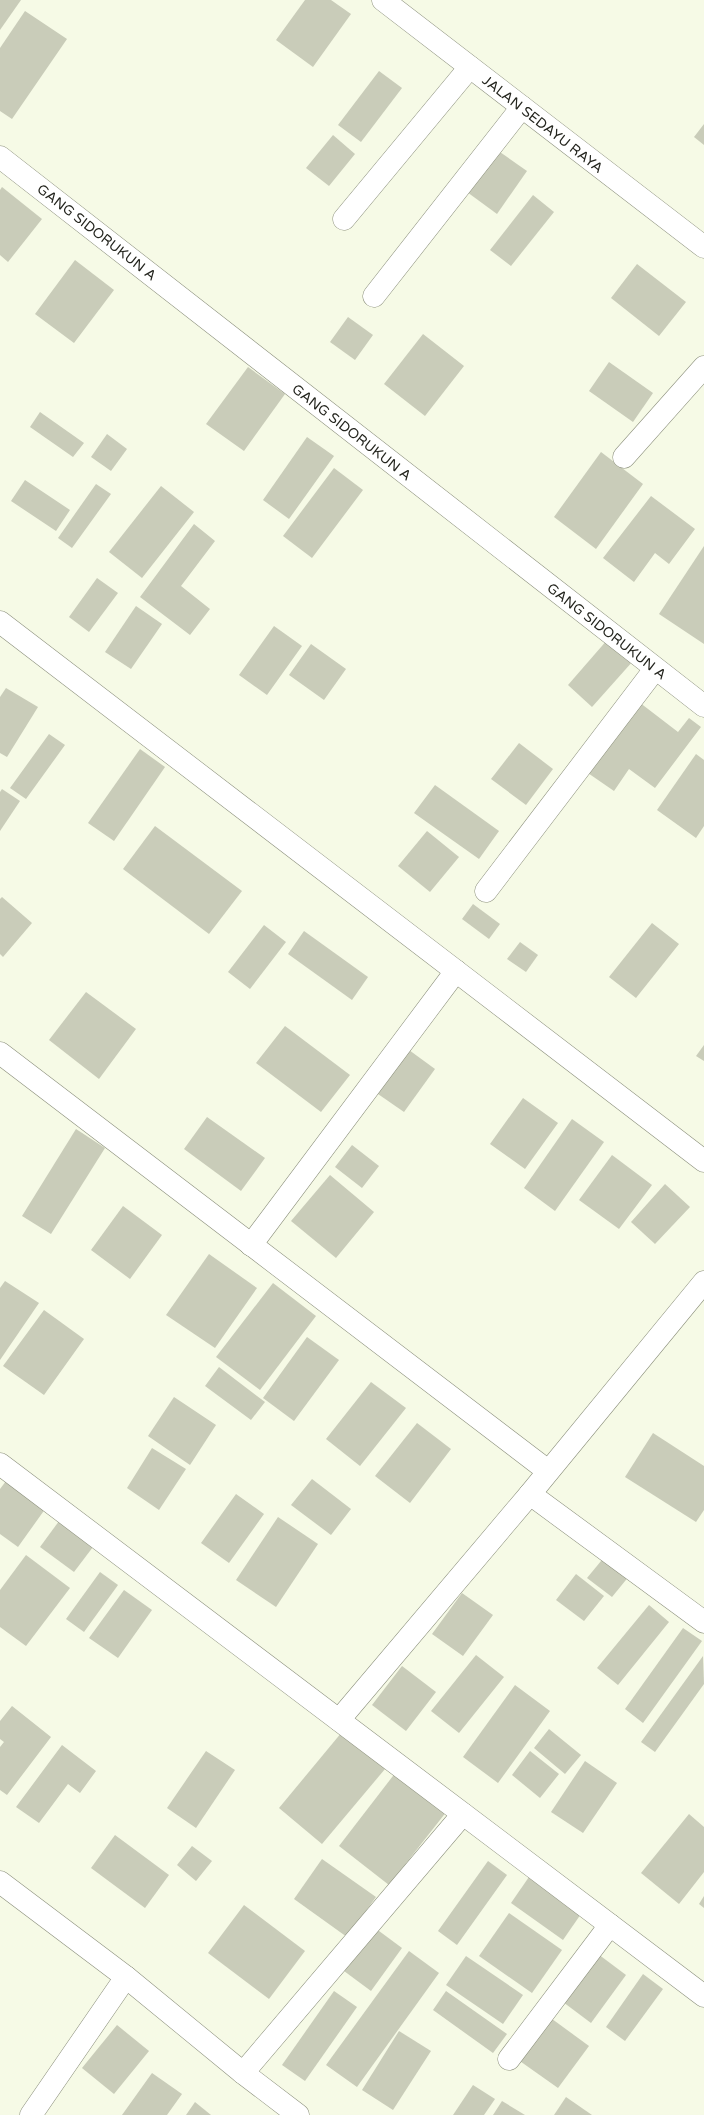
<svg xmlns="http://www.w3.org/2000/svg" width="704" height="2115" font-family="'Varela Round',sans-serif">
	<style>
		.building { fill: #c9ccb9 }
		.lines { fill: none; stroke-linecap: round; stroke-linejoin: round }
		.street-casing { stroke: #8b8f7c; stroke-width: 23 }
		.street { stroke: #fff; stroke-width: 22 }
		.labels { text-anchor: middle; stroke-width: 3; stroke-linejoin: round; paint-order: stroke }
		.street-label { font-size: 14px; fill: #24251e; stroke: #fff }
	</style>
	<rect width="100%" height="100%" fill="#f6fae6"/>
	<g class="building">
		<polygon points="0,0 21,0 0,30"/>
		<polygon points="305,0 331,0 351,14 313,67 276,40"/>
		<polygon points="25,11 67,39 12,119 0,111 0,48"/>
		<polygon points="379,71 402,88 361,142 338,125"/>
		<polygon points="704,124 704,145 694,137"/>
		<polygon points="333,135 355,154 329,186 306,168"/>
		<polygon points="497,150 527,171 497,214 467,192"/>
		<polygon points="2,187 42,219 8,262 0,255 0,190"/>
		<polygon points="533,195 554,212 511,266 490,250"/>
		<polygon points="75,260 114,290 74,343 35,314"/>
		<polygon points="637,264 686,302 659,336 611,298"/>
		<polygon points="348,317 373,335 355,360 330,342"/>
		<polygon points="423,334 464,366 425,416 384,384"/>
		<polygon points="609,362 653,393 633,422 589,391"/>
		<polygon points="248,367 285,394 244,451 206,424"/>
		<polygon points="40,412 84,443 73,457 30,427"/>
		<polygon points="107,434 127,449 111,471 91,457"/>
		<polygon points="307,437 334,456 289,519 263,500"/>
		<polygon points="601,452 643,484 596,549 554,517"/>
		<polygon points="334,468 363,490 312,558 283,536"/>
		<polygon points="25,480 70,510 56,531 11,501"/>
		<polygon points="96,484 111,494 72,548 58,538"/>
		<polygon points="161,486 194,512 142,578 109,552"/>
		<polygon points="651,496 695,529 669,564 655,553 634,582 603,558"/>
		<polygon points="194,524 215,541 181,586 210,609 190,635 140,597"/>
		<polygon points="704,546 704,644 659,614"/>
		<polygon points="97,578 118,593 89,632 69,617"/>
		<polygon points="136,606 162,624 131,669 105,652"/>
		<polygon points="274,626 302,646 267,695 239,675"/>
		<polygon points="608,639 633,661 592,707 568,685"/>
		<polygon points="311,644 346,669 324,700 289,675"/>
		<polygon points="6,688 38,707 7,757 0,753 0,697"/>
		<polygon points="635,699 678,732 689,718 701,727 655,788 629,769 614,791 585,771"/>
		<polygon points="49,734 65,745 26,799 10,788"/>
		<polygon points="519,743 553,769 526,805 491,779"/>
		<polygon points="140,749 165,767 114,841 88,823"/>
		<polygon points="696,754 704,760 704,826 696,838 657,810"/>
		<polygon points="435,785 499,831 479,859 414,813"/>
		<polygon points="2,789 20,801 0,831 0,792"/>
		<polygon points="155,826 242,891 209,934 123,869"/>
		<polygon points="427,831 459,857 430,892 398,866"/>
		<polygon points="2,897 32,923 3,957 0,954 0,899"/>
		<polygon points="473,904 500,924 489,939 462,919"/>
		<polygon points="652,923 679,944 636,998 609,977"/>
		<polygon points="264,925 286,942 250,989 228,972"/>
		<polygon points="304,931 368,977 352,1000 288,954"/>
		<polygon points="520,942 538,955 526,972 507,959"/>
		<polygon points="86,992 136,1029 99,1079 49,1040"/>
		<polygon points="285,1026 350,1075 321,1112 256,1063"/>
		<polygon points="704,1045 704,1061 696,1056"/>
		<polygon points="409,1050 435,1069 404,1112 378,1094"/>
		<polygon points="523,1098 558,1123 525,1169 490,1144"/>
		<polygon points="207,1117 265,1158 241,1191 184,1149"/>
		<polygon points="572,1119 604,1142 555,1211 524,1188"/>
		<polygon points="76,1129 105,1148 51,1234 22,1216"/>
		<polygon points="352,1145 379,1166 362,1188 335,1167"/>
		<polygon points="612,1155 652,1185 619,1229 579,1200"/>
		<polygon points="330,1175 374,1212 336,1258 291,1221"/>
		<polygon points="665,1184 690,1207 655,1244 631,1222"/>
		<polygon points="123,1206 162,1235 130,1279 91,1250"/>
		<polygon points="209,1254 257,1288 215,1348 166,1315"/>
		<polygon points="5,1281 39,1303 0,1360 0,1288"/>
		<polygon points="273,1283 316,1316 260,1390 216,1357"/>
		<polygon points="44,1310 84,1339 44,1395 3,1366"/>
		<polygon points="307,1337 339,1360 294,1421 263,1398"/>
		<polygon points="219,1367 265,1402 251,1420 205,1386"/>
		<polygon points="371,1382 406,1408 360,1466 326,1439"/>
		<polygon points="174,1397 216,1425 190,1465 148,1436"/>
		<polygon points="417,1423 451,1449 410,1503 375,1476"/>
		<polygon points="653,1433 704,1466 704,1510 696,1522 625,1477"/>
		<polygon points="152,1448 186,1469 159,1510 127,1488"/>
		<polygon points="9,1477 48,1505 18,1547 0,1534 0,1489"/>
		<polygon points="312,1479 351,1509 331,1535 291,1505"/>
		<polygon points="236,1494 264,1514 229,1563 201,1543"/>
		<polygon points="62,1517 96,1543 74,1572 40,1547"/>
		<polygon points="278,1517 318,1544 276,1607 236,1580"/>
		<polygon points="26,1555 70,1588 26,1646 0,1627 0,1590"/>
		<polygon points="606,1555 630,1575 612,1597 587,1578"/>
		<polygon points="100,1572 118,1585 84,1632 66,1619"/>
		<polygon points="576,1574 604,1596 584,1621 556,1600"/>
		<polygon points="124,1590 152,1610 118,1658 89,1638"/>
		<polygon points="462,1593 493,1615 463,1656 432,1634"/>
		<polygon points="649,1605 669,1622 618,1685 597,1668"/>
		<polygon points="683,1628 702,1641 643,1723 625,1709"/>
		<polygon points="476,1655 504,1677 459,1733 431,1711"/>
		<polygon points="703,1656 704,1684 655,1752 641,1742"/>
		<polygon points="402,1666 436,1692 406,1731 372,1705"/>
		<polygon points="515,1685 550,1711 498,1783 463,1757"/>
		<polygon points="12,1706 51,1737 7,1795 0,1790 0,1747 4,1742 0,1739 0,1721"/>
		<polygon points="549,1729 581,1755 565,1774 534,1748"/>
		<polygon points="342,1732 385,1769 322,1844 279,1808"/>
		<polygon points="62,1745 96,1771 80,1793 68,1784 39,1823 16,1807"/>
		<polygon points="206,1751 235,1770 196,1828 167,1808"/>
		<polygon points="530,1751 559,1774 540,1798 512,1775"/>
		<polygon points="585,1761 617,1783 583,1833 551,1812"/>
		<polygon points="396,1772 447,1811 389,1885 339,1846"/>
		<polygon points="689,1814 704,1827 704,1872 679,1904 641,1873"/>
		<polygon points="115,1835 169,1875 145,1908 91,1868"/>
		<polygon points="192,1846 212,1861 196,1881 177,1865"/>
		<polygon points="322,1859 376,1897 347,1937 294,1899"/>
		<polygon points="488,1861 507,1875 457,1945 438,1931"/>
		<polygon points="531,1874 583,1911 563,1940 511,1903"/>
		<polygon points="704,1896 704,1908 699,1904"/>
		<polygon points="244,1905 305,1951 269,1999 208,1953"/>
		<polygon points="509,1913 562,1950 532,1993 479,1956"/>
		<polygon points="375,1928 402,1948 371,1991 344,1971"/>
		<polygon points="409,1951 439,1973 357,2087 326,2065"/>
		<polygon points="598,1954 626,1975 591,2023 563,2002"/>
		<polygon points="466,1956 523,1995 503,2024 446,1985"/>
		<polygon points="643,1974 663,1989 625,2041 606,2027"/>
		<polygon points="334,1991 357,2007 305,2081 282,2065"/>
		<polygon points="446,1991 507,2034 493,2053 433,2010"/>
		<polygon points="548,2016 589,2046 558,2088 517,2059"/>
		<polygon points="117,2025 149,2051 114,2094 82,2068"/>
		<polygon points="399,2031 431,2051 393,2110 362,2090"/>
		<polygon points="152,2073 182,2094 167,2115 122,2115"/>
		<polygon points="473,2085 495,2099 484,2115 453,2115"/>
		<polygon points="566,2097 592,2115 554,2115"/>
		<polygon points="502,2101 525,2115 493,2115"/>
		<polygon points="195,2102 211,2115 186,2115"/>
	</g>
	<g class="lines">
		<g class="street-casing">
			<g id="street">
				<polyline points="383,0 704,247"/>
				<polyline points="0,157 704,706"/>
				<polyline points="344,219 470,67"/>
				<polyline points="374,296 522,107"/>
				<polyline points="624,457 704,367"/>
				<polyline points="0,622 704,1161"/>
				<polyline points="486,891 655,669"/>
				<polyline points="0,1053 548,1471"/>
				<polyline points="251,1245 456,971"/>
				<polyline points="0,1464 704,1996"/>
				<polyline points="530,1494 704,1622"/>
				<polyline points="339,1720 530,1494 704,1282"/>
				<polyline points="0,1882 126,1977 243,2073 298,2115"/>
				<polyline points="509,2059 610,1925"/>
				<polyline points="243,2073 463,1814"/>
				<polyline points="31,2115 126,1977"/>
			</g>
		</g>
		<use href="#street" class="street"/>
	</g>
	<g class="labels">
		<g class="street-label">
			<text transform="translate(543 124) rotate(38)" y="5">JALAN SEDAYU RAYA</text>
			<text transform="translate(97 232) rotate(38)" y="5">GANG SIDORUKUN A</text>
			<text transform="translate(352 432) rotate(38)" y="5">GANG SIDORUKUN A</text>
			<text transform="translate(607 631) rotate(38)" y="5">GANG SIDORUKUN A</text>
		</g>
	</g>
</svg>
